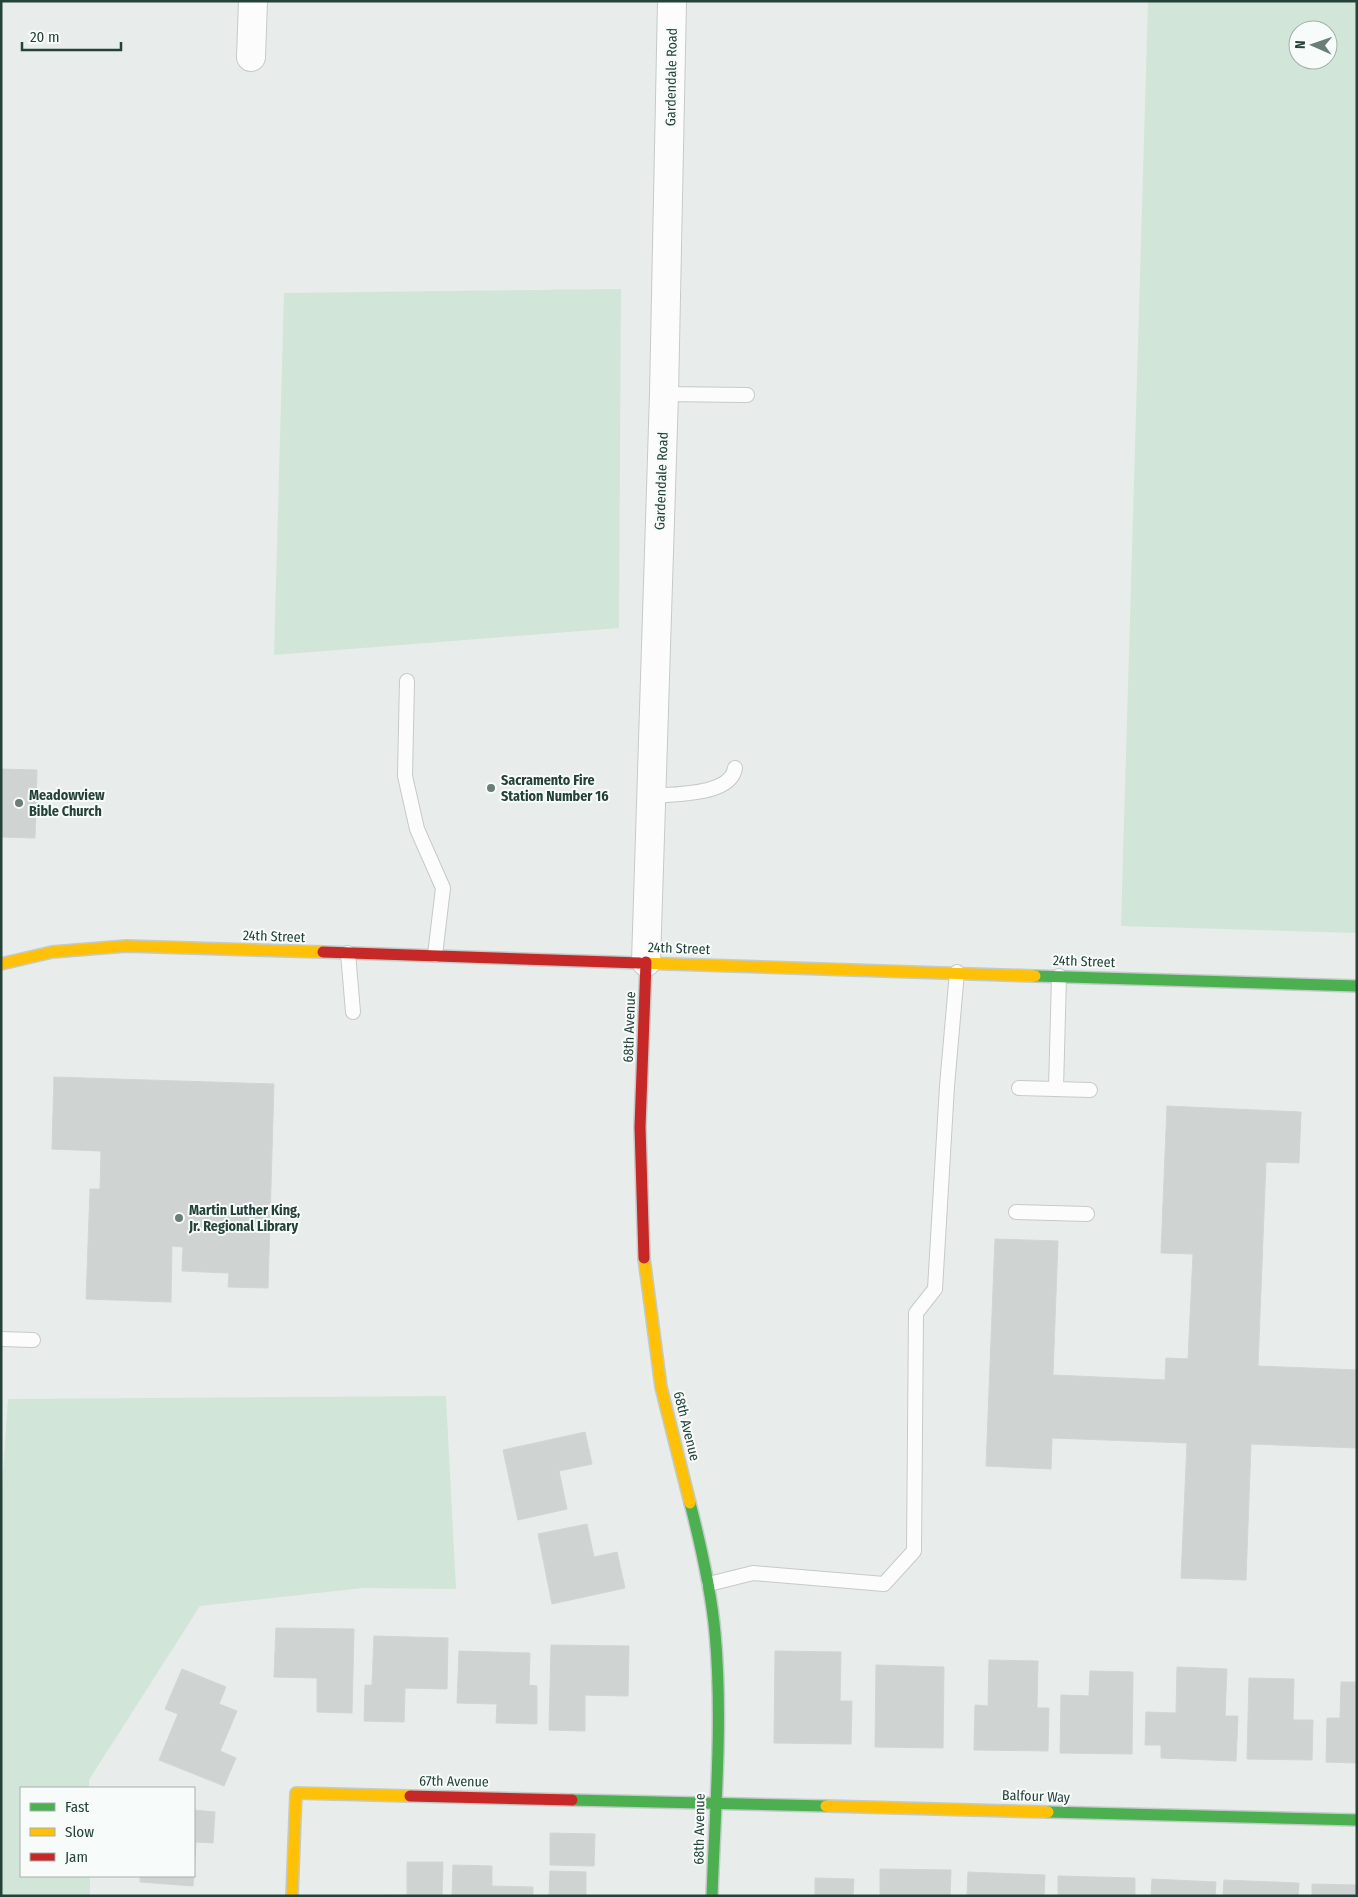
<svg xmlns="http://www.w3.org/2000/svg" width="1358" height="1897" font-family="'Fira Sans Condensed',sans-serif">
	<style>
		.green { fill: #d1e6d8; fill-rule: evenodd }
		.building { fill: #cfd4d2; stroke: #d1d6d4 }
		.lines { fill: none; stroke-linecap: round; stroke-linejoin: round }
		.lane-casing { stroke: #c5cac8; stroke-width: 16 }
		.street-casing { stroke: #c5cac8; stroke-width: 30 }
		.fast-casing { stroke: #c3cbc8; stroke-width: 14 }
		.slow-casing { stroke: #c3cbc8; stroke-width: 14 }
		.jam-casing { stroke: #c3cbc8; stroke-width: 14 }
		.lane { stroke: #fcfcfc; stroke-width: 14 }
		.street { stroke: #fcfcfc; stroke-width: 28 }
		.fast { stroke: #4caf50; stroke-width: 11 }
		.slow { stroke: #ffc107; stroke-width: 11 }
		.jam { stroke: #c62828; stroke-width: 11 }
		.poi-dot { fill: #697e78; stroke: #f7fbf9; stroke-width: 2 }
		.labels { text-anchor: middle; stroke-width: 4; stroke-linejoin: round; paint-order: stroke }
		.street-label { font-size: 14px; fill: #24423a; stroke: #f7fbf9 }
		.poi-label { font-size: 14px; font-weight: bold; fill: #24423a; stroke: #f7fbf9; text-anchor: start }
	</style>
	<rect width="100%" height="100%" fill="#e8edeb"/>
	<g class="green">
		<path d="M1148,1h209v932l-236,-7zM1298,30h30v30h-30z"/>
		<polygon points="621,289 619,628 274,655 284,293"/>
		<polygon points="446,1396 456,1589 364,1588 200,1606 89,1780 89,1788 21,1788 21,1876 90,1876 90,1896 1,1896 1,1501 8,1399"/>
	</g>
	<g class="building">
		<polygon points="1,769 37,770 35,838 1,837"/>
		<polygon points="54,1077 274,1084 268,1288 228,1287 229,1273 182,1271 183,1247 172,1246 171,1302 86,1299 90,1189 100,1189 101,1151 52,1149"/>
		<polygon points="1167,1106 1301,1112 1299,1163 1266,1162 1258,1366 1357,1370 1357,1448 1251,1444 1246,1580 1181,1578 1187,1443 1052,1438 1051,1469 986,1466 995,1239 1058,1241 1053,1375 1165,1380 1166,1358 1188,1359 1193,1254 1161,1253"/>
		<polygon points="585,1432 592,1464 559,1471 567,1509 518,1520 503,1450"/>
		<polygon points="587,1524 594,1557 617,1552 625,1588 552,1604 538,1534"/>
		<polygon points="276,1628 354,1629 352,1713 317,1712 317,1678 274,1677"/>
		<polygon points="374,1636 448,1638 447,1689 405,1688 404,1722 364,1721 365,1685 372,1685"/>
		<polygon points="551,1645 629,1646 628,1696 585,1695 585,1731 549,1730"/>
		<polygon points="459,1651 530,1653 529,1685 537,1686 537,1724 496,1723 497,1704 457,1703"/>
		<polygon points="775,1651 841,1652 840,1701 852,1701 851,1744 774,1743"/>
		<polygon points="989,1660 1038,1661 1037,1708 1049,1708 1048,1751 974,1750 975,1705 988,1706"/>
		<polygon points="876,1665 944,1667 943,1748 875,1747"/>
		<polygon points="1177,1667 1227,1669 1225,1716 1238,1716 1236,1761 1161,1758 1161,1745 1145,1745 1146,1712 1176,1713"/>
		<polygon points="182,1669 226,1687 219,1704 237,1711 220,1751 236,1758 224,1786 159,1760 178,1714 165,1709"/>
		<polygon points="1090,1671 1133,1672 1132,1754 1060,1753 1061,1695 1089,1696"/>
		<polygon points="1249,1678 1294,1679 1293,1720 1313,1720 1312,1760 1247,1759"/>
		<polygon points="1341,1682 1357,1682 1357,1763 1326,1762 1327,1718 1340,1718"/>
		<polygon points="194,1810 215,1812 213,1843 196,1842 193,1886 140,1882 140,1876 194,1876"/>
		<polygon points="550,1833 595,1834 594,1866 550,1865"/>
		<polygon points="407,1862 443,1862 442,1896 363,1896 407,1895"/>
		<polygon points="453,1865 492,1866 492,1886 533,1887 533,1896 452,1896"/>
		<polygon points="880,1869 951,1870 950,1896 880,1896"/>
		<polygon points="550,1871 586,1872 586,1896 549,1896"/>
		<polygon points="968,1872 1045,1875 1044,1896 967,1896"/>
		<polygon points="1058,1876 1135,1878 1135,1896 1058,1896"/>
		<polygon points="815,1878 854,1879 853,1896 815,1896"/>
		<polygon points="1152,1879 1216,1882 1215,1896 1151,1896"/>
		<polygon points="1224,1880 1299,1883 1298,1896 1223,1896"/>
		<polygon points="1312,1884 1357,1885 1357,1896 1312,1896"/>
	</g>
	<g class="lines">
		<g class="lane-casing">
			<g id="lane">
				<polyline points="664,394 747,395"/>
				<polyline points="407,681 405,776 417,829 443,888 435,955"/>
				<path d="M650,796c22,-2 81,0 85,-28"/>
				<polyline points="348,953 353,1012"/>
				<polyline points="1019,1088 1090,1090"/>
				<polyline points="1056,1089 1059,976"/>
				<polyline points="1016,1212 1087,1214"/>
				<polyline points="1,1339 33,1340"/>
				<polyline points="709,1584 753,1573 884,1584 914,1551 916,1313 935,1289 947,1086 957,972"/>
			</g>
		</g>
		<g class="street-casing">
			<g id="street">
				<polyline points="251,57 253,1"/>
				<polyline points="646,962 664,394 672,1"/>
			</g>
		</g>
		<g class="fast-casing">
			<g id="fast">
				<polyline points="1035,976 1357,986"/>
				<path d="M690,1503c11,43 21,86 25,130 8,87 0,176 -3,263"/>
				<polyline points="572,1800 826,1806"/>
				<polyline points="1048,1812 1357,1820"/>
			</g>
		</g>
		<g class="slow-casing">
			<g id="slow">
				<polyline points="639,963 1035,976"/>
				<polyline points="1,964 52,952 126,946 323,952"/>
				<polyline points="644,1258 661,1387 690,1503"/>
				<polyline points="826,1806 1048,1812"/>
				<polyline points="292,1896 296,1793 410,1796"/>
			</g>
		</g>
		<g class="jam-casing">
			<g id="jam">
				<polyline points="323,952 639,963"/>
				<polyline points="644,1258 640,1127 646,962"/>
				<polyline points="410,1796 572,1800"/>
			</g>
		</g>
		<use href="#lane" class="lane"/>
		<use href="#street" class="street"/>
		<use href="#fast" class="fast"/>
		<use href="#slow" class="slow"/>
		<use href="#jam" class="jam"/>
	</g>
	<g class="poi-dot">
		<circle cx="491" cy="788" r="5"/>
		<circle cx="19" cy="803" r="5"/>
		<circle cx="179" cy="1218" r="5"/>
	</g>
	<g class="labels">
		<g class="street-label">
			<text transform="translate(671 77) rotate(-89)" y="5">Gardendale Road</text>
			<text transform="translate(661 481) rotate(-88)" y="5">Gardendale Road</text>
			<text transform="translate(274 936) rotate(2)" y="5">24th Street</text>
			<text transform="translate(679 948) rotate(2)" y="5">24th Street</text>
			<text transform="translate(1084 961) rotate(2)" y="5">24th Street</text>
			<text transform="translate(629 1027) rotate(-88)" y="5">68th Avenue</text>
			<text transform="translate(687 1426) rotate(76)" y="5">68th Avenue</text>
			<text transform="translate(454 1781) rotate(1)" y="5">67th Avenue</text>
			<text transform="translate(1036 1796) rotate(2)" y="5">Balfour Way</text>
			<text transform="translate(699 1829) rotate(-89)" y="5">68th Avenue</text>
		</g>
		<g class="poi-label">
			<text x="501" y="785">Sacramento Fire<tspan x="501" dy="16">Station Number 16</tspan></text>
			<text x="29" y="800">Meadowview<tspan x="29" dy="16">Bible Church</tspan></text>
			<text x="189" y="1215">Martin Luther King,<tspan x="189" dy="16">Jr. Regional Library</tspan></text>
		</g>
	</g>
	<rect width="1358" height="1897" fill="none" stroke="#24423a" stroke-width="5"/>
	<rect x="20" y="1787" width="175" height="90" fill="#f7fbf9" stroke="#a3b1ad"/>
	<rect x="30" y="1803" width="25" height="8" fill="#4caf50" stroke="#a3b1ad"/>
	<text x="65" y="1812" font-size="15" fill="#24423a">Fast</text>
	<rect x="30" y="1828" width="25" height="8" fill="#ffc107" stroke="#a3b1ad"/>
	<text x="65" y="1837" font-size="15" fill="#24423a">Slow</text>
	<rect x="30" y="1853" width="25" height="8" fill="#c62828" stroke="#a3b1ad"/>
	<text x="65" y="1862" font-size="15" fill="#24423a">Jam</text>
	<g transform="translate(1313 45) rotate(272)"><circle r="24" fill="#f7fbf9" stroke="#a3b1ad"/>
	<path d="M0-4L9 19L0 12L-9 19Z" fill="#697e78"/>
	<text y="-8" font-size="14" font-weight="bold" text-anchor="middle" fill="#24423a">N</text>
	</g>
	<path d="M22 42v8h99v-8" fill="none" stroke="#24423a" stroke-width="2.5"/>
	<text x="30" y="42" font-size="15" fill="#24423a" stroke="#f7fbf9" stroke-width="4" paint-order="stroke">20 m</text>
</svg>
